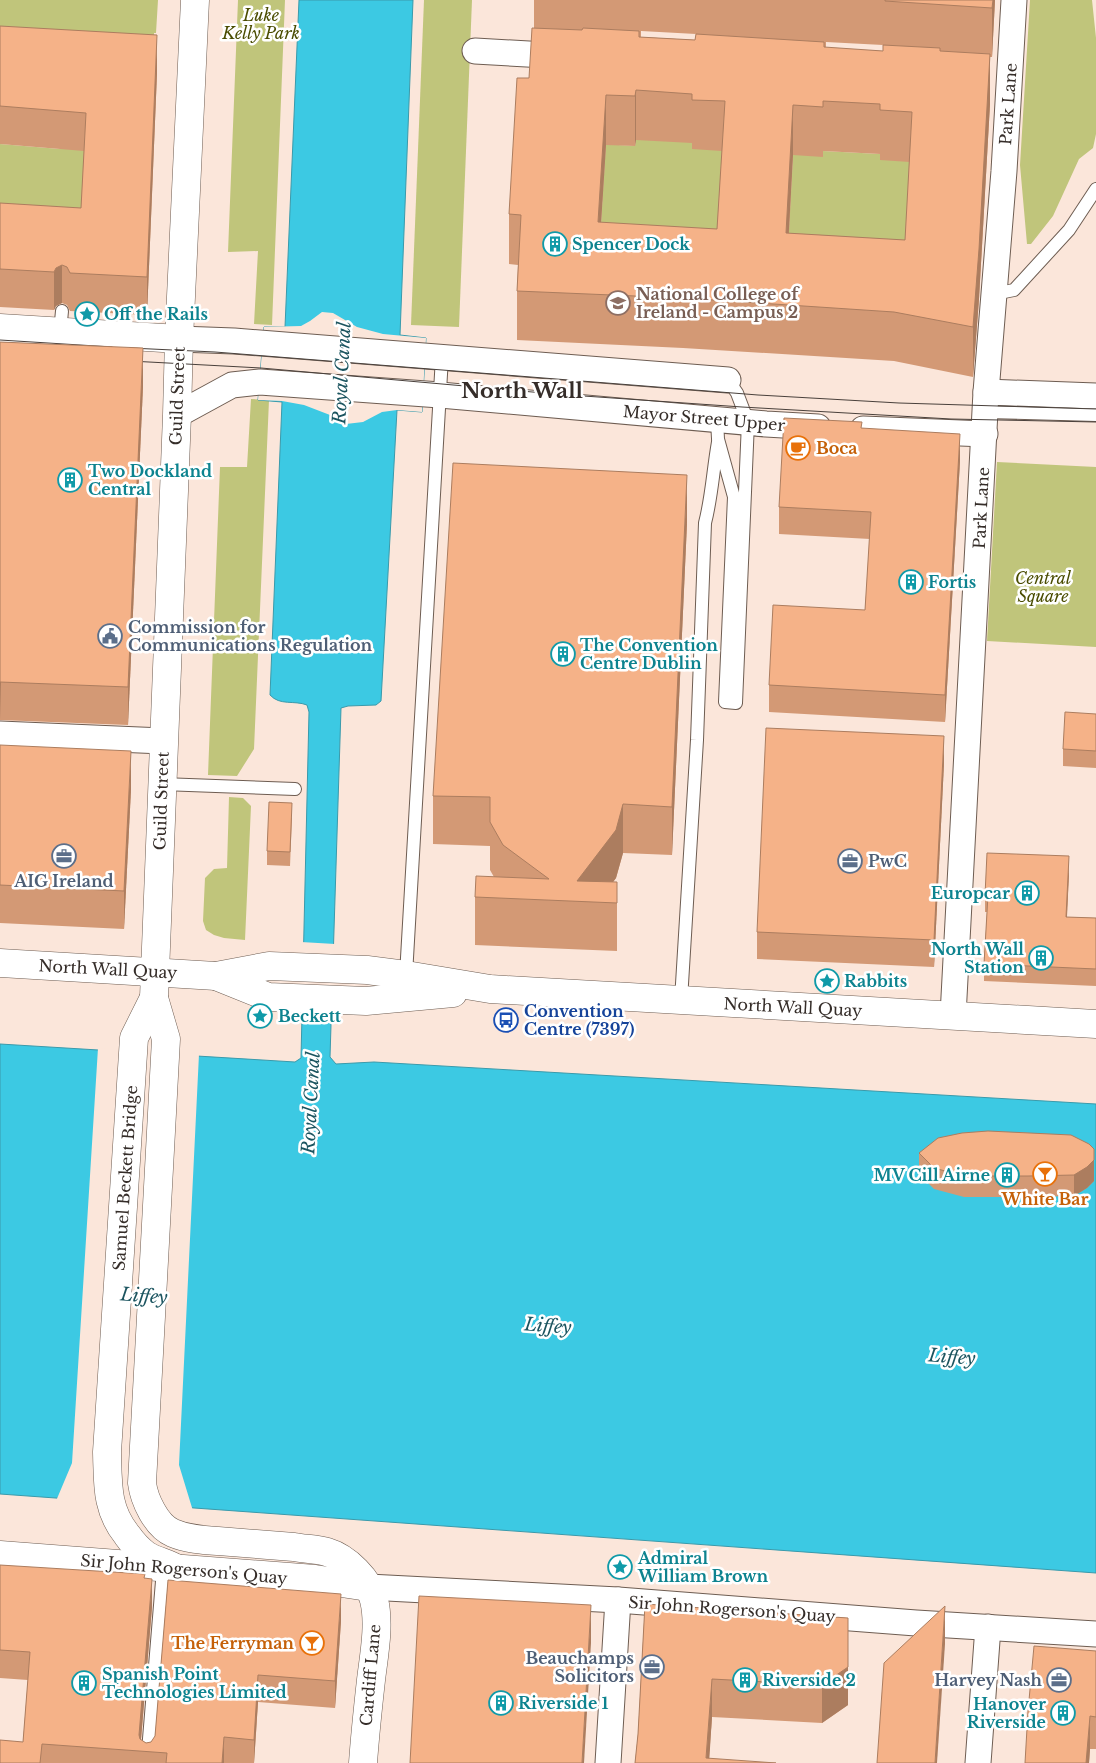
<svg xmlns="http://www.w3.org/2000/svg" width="1096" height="1763" font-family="'Libre Baskerville',serif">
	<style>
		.green { fill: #c0c57b }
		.water { fill: #3cc9e3; stroke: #3a9aab }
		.pier { fill: #fbe6da }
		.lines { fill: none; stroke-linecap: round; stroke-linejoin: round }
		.lane-casing { stroke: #6e5d52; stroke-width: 14 }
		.street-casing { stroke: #6e5d52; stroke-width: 27 }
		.secondary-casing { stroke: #6e5d52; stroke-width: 29 }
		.lane { stroke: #fff; stroke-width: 12 }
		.street { stroke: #fff; stroke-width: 25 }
		.secondary { stroke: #fff; stroke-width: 28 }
		.tram { stroke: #49403b; stroke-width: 1 }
		.wall { fill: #d39975; fill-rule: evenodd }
		.shaded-wall { fill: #ac7d5f }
		.building { fill: #f5b288; stroke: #ac7d5f; fill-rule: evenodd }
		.labels { text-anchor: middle; stroke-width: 5; stroke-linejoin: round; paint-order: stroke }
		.park-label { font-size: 16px; font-style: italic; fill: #4a4c00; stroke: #fff }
		.street-label { font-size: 16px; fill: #352d29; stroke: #fff }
		.culture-label { font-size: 16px; font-weight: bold; fill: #0d838f; stroke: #fff; text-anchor: start }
		.education-label { font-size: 16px; font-weight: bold; fill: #785e54; stroke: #fff; text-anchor: start }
		.food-label { font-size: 16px; font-weight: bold; fill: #c56008; stroke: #fff; text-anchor: start }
		.service-label { font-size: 16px; font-weight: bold; fill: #4e5e75; stroke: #fff; text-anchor: start }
		.transit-label { font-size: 16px; font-weight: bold; fill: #164399; stroke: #fff; text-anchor: start }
		.water-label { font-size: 18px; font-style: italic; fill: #1b545f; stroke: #fff }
		.district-label { font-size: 21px; font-weight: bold; fill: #352d29; stroke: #fff }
	</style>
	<rect width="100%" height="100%" fill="#fbe6da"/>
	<g class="green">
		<polygon points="0,0 158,0 156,33 154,33 154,47 0,63"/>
		<polygon points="238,0 285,0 272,325 254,324 258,251 228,252"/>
		<polygon points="424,0 472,0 459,327 411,325"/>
		<polygon points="1030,0 1092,0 1096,38 1096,134 1093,148 1079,159 1053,216 1031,244 1027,244 1020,165"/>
		<polygon points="607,126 618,145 635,146 636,140 726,133 717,279 598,272"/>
		<polygon points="794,137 823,157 823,151 880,154 913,144 905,290 786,283"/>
		<polygon points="87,141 81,246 0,241 0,144 60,149"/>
		<polygon points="251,399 269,400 254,749 237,776 208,775 220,467 247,467"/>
		<polygon points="997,462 1096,467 1096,647 987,641"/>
		<polygon points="229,797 243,798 251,806 245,940 224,938 214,935 206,930 203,921 205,878 214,869 227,868"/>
	</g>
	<path class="water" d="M299,0h114l-13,335 26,3 -4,74 -25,-2 -16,291 -5,4 -28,1 -7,2 -11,349 6,7 38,-2 722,42v469l-1096,-79v-450l295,18 6,-4 8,-346 -2,-7c-13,-5 -27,1 -37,-10l12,-293 -24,-2 6,-73h21z"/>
	<g class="pier">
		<polygon points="322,312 333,313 357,327 383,334 426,338 422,412 397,410 382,412 363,422 346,424 330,415 304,405 282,401 258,400 264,327 301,326 310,321"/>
		<polygon points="301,942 335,944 333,1019 299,1017"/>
		<polygon points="98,1048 199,1054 179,1465 193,1511 56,1501 72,1463"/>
	</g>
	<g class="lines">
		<g class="lane-casing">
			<g id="lane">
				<polyline points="994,294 1014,290 1069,230 1096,189"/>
				<polyline points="60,332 62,311"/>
				<polyline points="986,412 1096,415"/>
				<polyline points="717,420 718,439 734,497 725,702 736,703 748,422 737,393 728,380"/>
				<polyline points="162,784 295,789"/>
				<polyline points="406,975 442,357"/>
				<path d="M681,1000l16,-260 8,-217c7,-27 8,-53 13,-81"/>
				<polyline points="147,1763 163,1569"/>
			</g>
		</g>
		<g class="street-casing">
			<g id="street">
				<polyline points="475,51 563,56"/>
				<polyline points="179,339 234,341 728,380"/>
				<polyline points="986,392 1096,396"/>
				<polyline points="177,415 232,385 260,382 440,395 766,424 818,427"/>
				<polyline points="863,429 985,434"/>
				<polyline points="0,734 163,741"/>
				<polyline points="953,1016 986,392 1004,171 1014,0"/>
				<polyline points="368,1587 618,1600 916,1623 1096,1634"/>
				<polyline points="608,1763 618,1600"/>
				<polyline points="978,1763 988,1627"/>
			</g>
		</g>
		<g class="secondary-casing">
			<g id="secondary">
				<path d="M195,0l-16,339 -2,76 -23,583 12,41 -24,444c2,16 14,43 31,50 14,6 30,7 45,8 25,2 50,4 76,6 11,2 23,2 33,5 20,6 42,28 47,48 6,24 0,55 -3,80 -3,27 -6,55 -8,83"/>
				<polyline points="0,328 179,339"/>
				<polyline points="0,963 216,976 269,966 367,970 406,975 490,989 1096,1024"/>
				<polyline points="216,976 268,997 366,1001 453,993"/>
				<path d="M154,998l-20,40 -27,414c1,32 -1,57 20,83 5,7 12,15 19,20 9,6 22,8 31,14"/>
				<polyline points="0,1555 315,1579 368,1587"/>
			</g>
		</g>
		<use href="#lane" class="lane"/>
		<use href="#street" class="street"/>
		<use href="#secondary" class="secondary"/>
		<g class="tram">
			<polyline points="0,340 112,347"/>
			<polyline points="130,348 215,352 758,395 899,403 1096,409"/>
			<polyline points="130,361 261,368 555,394 742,407 951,419 1096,422"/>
		</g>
	</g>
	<g class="wall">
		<path d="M534,0h461l-3,57h-2v47l-11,195 -6,78 -79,-16 -211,-13 -166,-8v-49l1,-26 -9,-1v-50l20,-136 5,-50zM641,31l55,3 -1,6 -54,-3zM826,42l57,3v6l-57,-3zM636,140l56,3v6l30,2 -5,78 -116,-6 5,-78 29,1zM823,151l57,3v6l30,2 -5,78 -116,-7 4,-78 30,2z"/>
		<polygon points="0,26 157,73 147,315 70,311 67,305 62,303 56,306 54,310 0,307 0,203 81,208 84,151 0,144"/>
		<polygon points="0,342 143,386 128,725 0,720"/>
		<polygon points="862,428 960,461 945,722 769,712 769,685 865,610 870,539 779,534 779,507"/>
		<polygon points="687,523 672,855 623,853 616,878 613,882 617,882 617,951 475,945 475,897 494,877 490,870 490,846 433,844 433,796"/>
		<polygon points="1096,714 1096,768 1063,766 1063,749"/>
		<polygon points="0,745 131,789 124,929 0,923"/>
		<polygon points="944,763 934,967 757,959 757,932"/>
		<polygon points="292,817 290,866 267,865 267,851"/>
		<polygon points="1069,873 1067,917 1096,918 1096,986 984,981 984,964 987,912 985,912 985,895"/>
		<polygon points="962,1133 1094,1181 1087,1188 1074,1196 1028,1197 964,1197 934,1189 919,1174 919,1153"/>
		<polygon points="0,1565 145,1578 152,1607 141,1740 146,1743 151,1742 341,1621 335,1708 258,1702 254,1763 0,1763 23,1742 28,1680 0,1678"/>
		<polygon points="645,1604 848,1618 848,1705 822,1723 712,1717 709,1758 635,1763 638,1734"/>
		<polygon points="1096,1651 1096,1749 1090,1749 1089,1763 1025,1763"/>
	</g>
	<g class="shaded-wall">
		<polygon points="993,0 995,0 992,57 992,8"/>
		<polygon points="157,35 157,73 147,315 147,277"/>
		<polygon points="990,54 990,104 979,299 973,377 973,327"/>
		<polygon points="636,90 636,140 635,146 635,96"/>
		<polygon points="606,95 606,145 598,272 598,222"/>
		<polygon points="793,105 793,155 786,283 786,233"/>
		<polygon points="62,265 62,303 56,306 54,310 54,272 56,268"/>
		<polygon points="143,348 143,386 128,725 128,687"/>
		<polygon points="960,434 960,461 945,722 945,695"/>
		<polygon points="687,475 687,523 672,855 672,807"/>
		<polygon points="0,682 1,682 0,720"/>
		<polygon points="944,736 944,763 934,967 934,940"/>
		<polygon points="131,751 131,789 124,929 124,891"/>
		<polygon points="623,804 623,853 616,878 598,902 577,881"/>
		<polygon points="1069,856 1069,873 1066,934 1066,917"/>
		<polygon points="1094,1160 1094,1181 1087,1188 1074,1196 1074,1175"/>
		<polygon points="152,1579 152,1607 140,1751 139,1735"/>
		<polygon points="341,1594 341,1621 335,1708 335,1681"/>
		<polygon points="591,1605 591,1643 584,1763 582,1763"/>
		<polygon points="945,1606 945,1644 937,1763 935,1763"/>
		<polygon points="848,1667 848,1705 822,1723 822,1685"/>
		<polygon points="258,1675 258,1702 254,1763 254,1740"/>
		<polygon points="712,1679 712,1717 709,1763 706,1763"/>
		<polygon points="1090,1716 1090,1749 1089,1763 1086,1763"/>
		<polygon points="224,1737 224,1763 222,1763"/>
	</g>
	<g class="building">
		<polygon points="885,0 993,0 992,8 885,1"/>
		<polygon points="0,26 157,35 147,277 70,273 67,267 62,265 56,268 54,272 0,269 0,203 81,208 86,113 0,106"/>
		<path d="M532,28l50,2 1,-2 56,3v6l56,3 1,-6 128,8v5l59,4v-6l57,3v3l50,3 -11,195 -6,78 -79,-15 -211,-14 -166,-7 4,-76 -12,-1 8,-136h12zM636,90l56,4v6l33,1 -8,128 -119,-7 8,-127 29,1zM823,101l57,3v6l32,2 -7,128 -119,-7 7,-128 30,2z"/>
		<polygon points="0,342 143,348 128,687 0,682"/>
		<polygon points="784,418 862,422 861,428 960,434 945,695 769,685 773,605 865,610 871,512 779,507"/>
		<polygon points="453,463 687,475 672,807 623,804 616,830 577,881 617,882 617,903 475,897 476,876 549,879 503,845 490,822 490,797 433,796"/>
		<polygon points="1065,712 1096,714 1096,751 1063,749"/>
		<polygon points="766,728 944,736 934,940 757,932"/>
		<polygon points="0,745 131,751 124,891 0,885"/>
		<polygon points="269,802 292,803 290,852 267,851"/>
		<polygon points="987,853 1069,856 1066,917 1096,918 1096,969 984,964 988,895 985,895"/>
		<polygon points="988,1131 1071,1135 1089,1144 1094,1149 1094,1160 1087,1167 1074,1175 1028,1176 964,1176 934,1168 919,1153 938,1138 962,1133"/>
		<polygon points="0,1565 145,1574 144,1578 152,1579 139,1735 140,1739 146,1743 151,1742 155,1736 168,1580 341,1594 335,1681 258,1675 254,1740 224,1737 222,1763 166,1763 167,1753 42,1744 40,1763 0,1763 0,1740 23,1742 30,1652 0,1650"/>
		<polygon points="419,1596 591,1605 582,1763 410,1763"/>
		<polygon points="645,1604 848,1618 848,1667 822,1685 712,1679 706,1758 776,1763 635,1763 638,1734"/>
		<polygon points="945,1606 935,1763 877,1763 884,1663"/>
		<polygon points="1034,1646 1096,1651 1096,1717 1090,1716 1086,1763 1025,1763 1028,1711"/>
	</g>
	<defs>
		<g id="building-ring" transform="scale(1.25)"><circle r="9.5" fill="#fff" stroke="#0f9aa8" stroke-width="1.5"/><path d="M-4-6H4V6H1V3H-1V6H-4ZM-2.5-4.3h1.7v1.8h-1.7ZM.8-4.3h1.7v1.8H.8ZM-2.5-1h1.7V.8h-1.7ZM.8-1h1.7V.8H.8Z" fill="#0f9aa8"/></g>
		<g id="university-ring" transform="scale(1.25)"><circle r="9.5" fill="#fff" stroke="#8d6e63" stroke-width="1.5"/><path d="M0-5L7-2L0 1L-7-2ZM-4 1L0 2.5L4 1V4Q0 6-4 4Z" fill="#8d6e63"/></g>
		<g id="sight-ring" transform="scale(1.25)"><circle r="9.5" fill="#fff" stroke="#0f9aa8" stroke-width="1.5"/><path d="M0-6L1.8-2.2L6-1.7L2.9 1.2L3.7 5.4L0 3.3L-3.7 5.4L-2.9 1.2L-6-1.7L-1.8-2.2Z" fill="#0f9aa8"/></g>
		<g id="cafe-ring" transform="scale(1.25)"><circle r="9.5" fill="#fff" stroke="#e8710a" stroke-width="1.5"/><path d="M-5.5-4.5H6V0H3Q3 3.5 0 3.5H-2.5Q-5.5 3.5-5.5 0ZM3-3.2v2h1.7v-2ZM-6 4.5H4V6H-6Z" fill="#e8710a"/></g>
		<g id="civic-ring" transform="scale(1.25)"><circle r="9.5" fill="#fff" stroke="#5c6f8a" stroke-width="1.5"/><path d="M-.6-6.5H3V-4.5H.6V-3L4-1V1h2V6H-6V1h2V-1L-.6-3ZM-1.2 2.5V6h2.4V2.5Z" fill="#5c6f8a"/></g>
		<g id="office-ring" transform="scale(1.25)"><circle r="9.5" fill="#fff" stroke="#5c6f8a" stroke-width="1.5"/><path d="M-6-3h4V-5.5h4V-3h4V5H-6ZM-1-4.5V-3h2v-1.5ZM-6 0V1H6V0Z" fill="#5c6f8a"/></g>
		<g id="bus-ring" transform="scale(1.25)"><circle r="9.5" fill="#fff" stroke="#1a4fb4" stroke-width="1.5"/><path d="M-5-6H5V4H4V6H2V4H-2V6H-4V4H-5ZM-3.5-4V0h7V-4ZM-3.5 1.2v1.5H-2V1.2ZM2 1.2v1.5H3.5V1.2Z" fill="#1a4fb4"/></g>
		<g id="bar-ring" transform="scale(1.25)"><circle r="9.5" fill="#fff" stroke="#e8710a" stroke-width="1.5"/><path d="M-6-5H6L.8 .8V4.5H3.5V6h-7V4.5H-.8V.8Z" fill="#e8710a"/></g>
	</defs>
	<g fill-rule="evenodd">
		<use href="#building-ring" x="555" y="244"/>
		<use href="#university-ring" x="618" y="303"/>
		<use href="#sight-ring" x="87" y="314"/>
		<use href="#cafe-ring" x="798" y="448"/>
		<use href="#building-ring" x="70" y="480"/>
		<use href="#building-ring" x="911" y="582"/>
		<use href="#civic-ring" x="110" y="636"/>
		<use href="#building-ring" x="563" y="654"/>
		<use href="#office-ring" x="64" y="856"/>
		<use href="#office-ring" x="850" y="861"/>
		<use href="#building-ring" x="1027" y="893"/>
		<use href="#building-ring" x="1041" y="958"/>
		<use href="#sight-ring" x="827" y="981"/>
		<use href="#sight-ring" x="260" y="1016"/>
		<use href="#bus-ring" x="506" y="1020"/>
		<use href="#bar-ring" x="1045" y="1174"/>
		<use href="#building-ring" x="1007" y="1175"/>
		<use href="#sight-ring" x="620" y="1567"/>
		<use href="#bar-ring" x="312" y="1643"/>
		<use href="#office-ring" x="652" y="1667"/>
		<use href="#building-ring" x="745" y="1680"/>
		<use href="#office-ring" x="1059" y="1680"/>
		<use href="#building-ring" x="84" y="1683"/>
		<use href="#building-ring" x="501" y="1703"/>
		<use href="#building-ring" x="1063" y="1713"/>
	</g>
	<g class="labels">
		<g class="park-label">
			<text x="261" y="21">Luke<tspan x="261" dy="18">Kelly Park</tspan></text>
			<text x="1043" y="584">Central<tspan x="1043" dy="18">Square</tspan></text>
		</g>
		<g class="street-label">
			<text transform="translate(1008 104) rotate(-86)" y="6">Park Lane</text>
			<text transform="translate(177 396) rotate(-88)" y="6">Guild Street</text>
			<text transform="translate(704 418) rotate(5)" y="6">Mayor Street Upper</text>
			<text transform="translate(981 508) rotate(-87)" y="6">Park Lane</text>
			<text transform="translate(161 801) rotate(-88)" y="6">Guild Street</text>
			<text transform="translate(108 969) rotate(3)" y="6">North Wall Quay</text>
			<text transform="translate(793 1007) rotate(3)" y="6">North Wall Quay</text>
			<text transform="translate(125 1178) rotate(-86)" y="6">Samuel Beckett Bridge</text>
			<text transform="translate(184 1569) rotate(5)" y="6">Sir John Rogerson's Quay</text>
			<text transform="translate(732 1609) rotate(4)" y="6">Sir John Rogerson's Quay</text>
			<text transform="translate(370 1675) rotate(-85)" y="6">Cardiff Lane</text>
		</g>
		<g class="culture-label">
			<text x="572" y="250">Spencer Dock</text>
			<text x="104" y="320">Off the Rails</text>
			<text x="88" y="477">Two Dockland<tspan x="88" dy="18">Central</tspan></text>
			<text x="928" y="588">Fortis</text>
			<text x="580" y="651">The Convention<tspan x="580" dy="18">Centre Dublin</tspan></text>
			<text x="1010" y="899" text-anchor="end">Europcar</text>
			<text x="1024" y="955" text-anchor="end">North Wall<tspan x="1024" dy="18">Station</tspan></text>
			<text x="844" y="987">Rabbits</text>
			<text x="278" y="1022">Beckett</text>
			<text x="990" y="1181" text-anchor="end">MV Cill Airne</text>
			<text x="638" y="1564">Admiral<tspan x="638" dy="18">William Brown</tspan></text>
			<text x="102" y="1680">Spanish Point<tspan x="102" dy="18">Technologies Limited</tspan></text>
			<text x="762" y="1686">Riverside 2</text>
			<text x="518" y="1709">Riverside 1</text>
			<text x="1046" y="1710" text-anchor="end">Hanover<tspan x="1046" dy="18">Riverside</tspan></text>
		</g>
		<g class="education-label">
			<text x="636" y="300">National College of<tspan x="636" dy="18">Ireland - Campus 2</tspan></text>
		</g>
		<g class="food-label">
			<text x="816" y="454">Boca</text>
			<text x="1045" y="1205" text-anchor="middle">White Bar</text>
			<text x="294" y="1649" text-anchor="end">The Ferryman</text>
		</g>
		<g class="service-label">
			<text x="128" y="633">Commission for<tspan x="128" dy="18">Communications Regulation</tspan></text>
			<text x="868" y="867">PwC</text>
			<text x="64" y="887" text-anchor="middle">AIG Ireland</text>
			<text x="634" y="1664" text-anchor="end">Beauchamps<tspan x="634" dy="18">Solicitors</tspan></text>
			<text x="1042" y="1686" text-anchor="end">Harvey Nash</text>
		</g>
		<g class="transit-label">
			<text x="524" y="1017">Convention<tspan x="524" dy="18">Centre (7397)</tspan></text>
		</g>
		<g class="water-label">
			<text transform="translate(342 373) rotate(-87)" y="6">Royal Canal</text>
			<text transform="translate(311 1103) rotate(-87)" y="6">Royal Canal</text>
			<text transform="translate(144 1296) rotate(4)" y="6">Liffey</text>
			<text transform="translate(548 1326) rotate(4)" y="6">Liffey</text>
			<text transform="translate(952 1357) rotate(4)" y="6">Liffey</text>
		</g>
		<g class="district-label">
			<text x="522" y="398">North Wall</text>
		</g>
	</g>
</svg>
